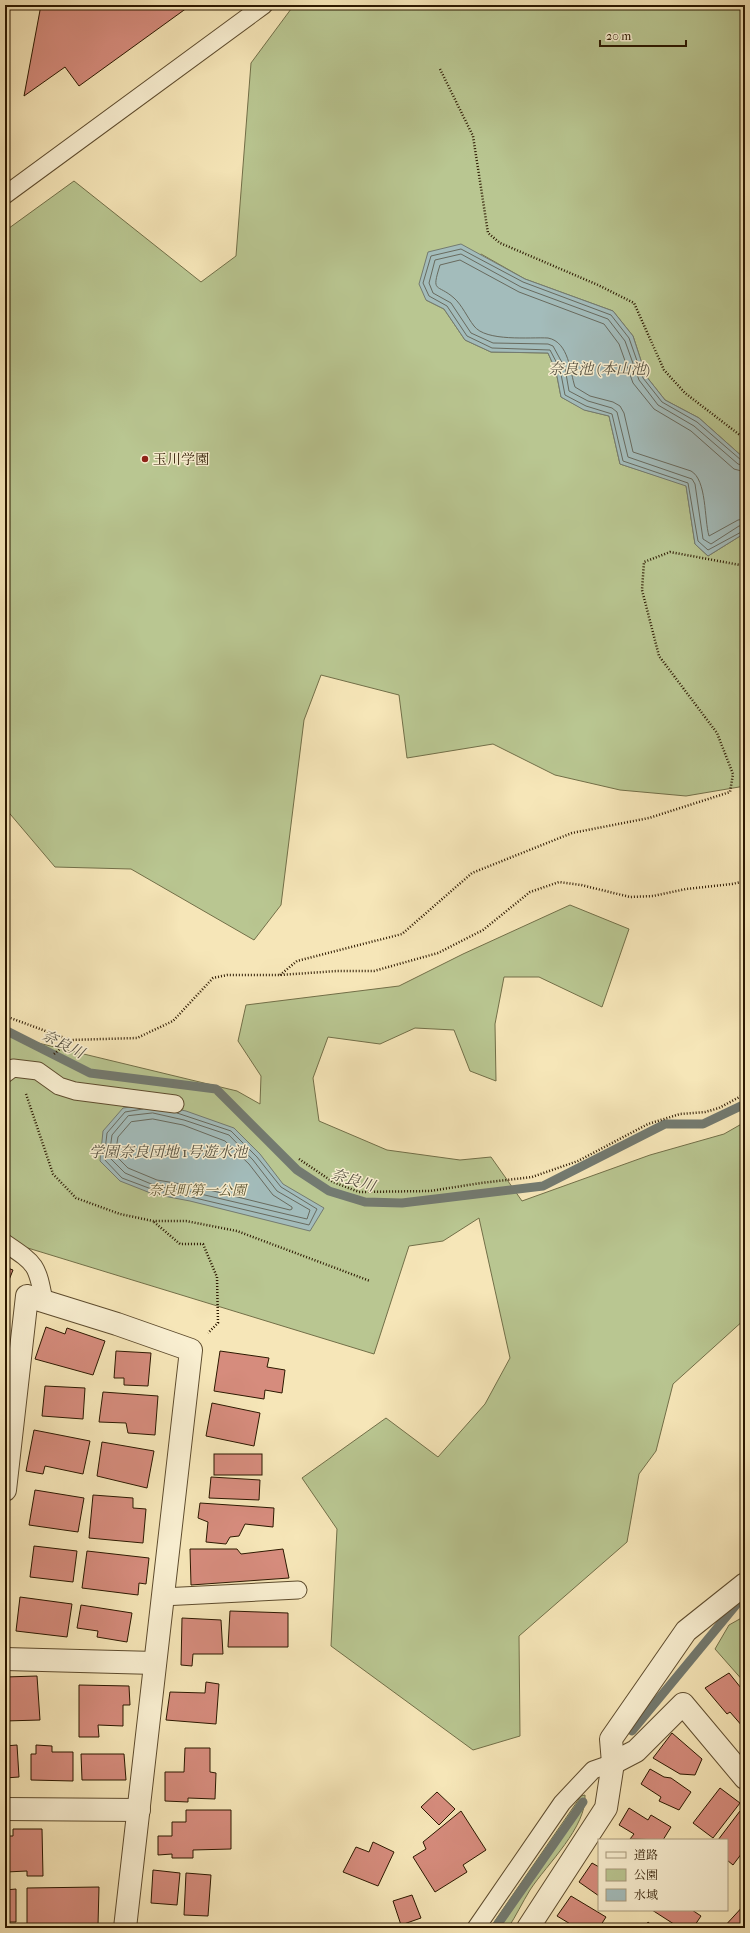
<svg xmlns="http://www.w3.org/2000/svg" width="750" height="1933" font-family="'IM FELL French Canon','Noto Serif JP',serif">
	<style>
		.green { fill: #b9c691; stroke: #726f48 }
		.water { fill: #a3bcbb; stroke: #737a70 }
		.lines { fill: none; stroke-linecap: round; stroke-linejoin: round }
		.shore { stroke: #686a5e; stroke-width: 1 }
		.stream { stroke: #737a70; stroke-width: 9 }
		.building { fill: #d68c7d; stroke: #2c1800 }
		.lane-casing { stroke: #5e4c2e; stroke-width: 19 }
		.street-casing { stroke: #5e4c2e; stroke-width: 24 }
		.path { stroke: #2c1800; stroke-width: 2.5; stroke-dasharray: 1 2; stroke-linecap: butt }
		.lane { stroke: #f9efd1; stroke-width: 17 }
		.street { stroke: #f9efd1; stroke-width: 22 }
		.poi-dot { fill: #8f2418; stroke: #f9efd1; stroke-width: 1.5 }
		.labels { text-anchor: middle; stroke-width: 3; stroke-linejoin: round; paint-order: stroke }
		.poi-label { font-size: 14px; fill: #2c1800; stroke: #f9efd1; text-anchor: start }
		.park-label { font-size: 14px; font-style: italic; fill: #5d5533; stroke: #f9efd1 }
		.water-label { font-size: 15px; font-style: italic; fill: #565141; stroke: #f9efd1 }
	</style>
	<rect width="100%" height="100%" fill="#f6e6b8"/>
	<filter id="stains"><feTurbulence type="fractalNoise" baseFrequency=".005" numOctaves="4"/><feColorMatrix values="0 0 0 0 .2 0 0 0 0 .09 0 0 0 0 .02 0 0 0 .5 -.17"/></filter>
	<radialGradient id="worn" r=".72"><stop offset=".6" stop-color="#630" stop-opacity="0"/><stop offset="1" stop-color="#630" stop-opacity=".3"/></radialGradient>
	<g class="green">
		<polygon points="294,5 745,5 745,459 699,418 665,400 646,376 633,336 613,311 525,279 481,254 426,300 444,309 465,340 491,352 548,353 556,371 561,397 585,410 609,416 620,464 686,485 695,544 708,556 745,533 745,786 686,796 620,790 555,775 493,744 407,758 399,695 321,675 304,720 281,905 254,940 131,869 55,867 5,808 5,231 74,181 201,282 236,256 251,63"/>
		<polygon points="570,905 629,929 602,1007 539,977 504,977 495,1024 496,1081 470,1071 454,1030 415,1028 380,1044 328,1037 313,1078 319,1121 387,1150 460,1160 491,1157 522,1201 650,1155 724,1134 745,1122 745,1319 673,1384 656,1451 639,1474 627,1542 519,1636 520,1736 473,1750 331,1646 337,1529 302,1478 386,1418 438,1457 485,1404 510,1358 479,1218 443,1241 409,1246 374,1354 5,1241 5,1035 237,1091 260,1104 261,1076 238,1041 246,1005 399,986 463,954"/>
		<polygon points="745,1616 745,1683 715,1649 729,1625"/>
		<path d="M585,1795c2,32 -38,69 -55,95 -8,13 -14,26 -22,38h-18l91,-132z"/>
	</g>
	<g class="water">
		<polygon points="461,244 525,279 613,311 633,336 646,376 665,400 699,418 745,459 745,533 708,556 695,544 686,486 620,464 609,416 584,410 561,397 556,371 548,353 491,352 465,340 444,309 426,300 419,284 428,252"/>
		<polygon points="153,1104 186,1111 234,1128 260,1154 283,1184 324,1208 310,1231 190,1201 153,1194 120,1181 100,1161 103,1131 123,1108"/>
	</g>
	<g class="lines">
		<g class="shore">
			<polyline points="745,461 741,460 697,422 662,402 643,378 629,338 611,315 523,282 461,249 431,256 423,283 429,296 447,306 467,336 492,348 550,350 560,369 565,395 586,406 612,414 623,461 688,483 698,541 708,550 745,530"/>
			<polyline points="745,466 738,464 694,426 658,405 639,380 625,341 608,319 521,287 461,254 435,260 429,283 433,293 451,303 471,333 493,343 548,344 553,346 565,368 569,391 588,401 612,408 617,412 628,457 692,479 695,484 703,539 711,544 739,526 745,525"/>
			<path d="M745,472l-11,-3 -43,-38 -37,-22 -21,-26 -14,-39 -15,-20 -85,-32 -59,-32 -20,5c-9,29 -3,18 14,33 8,7 13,19 20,28 12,16 56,11 74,12 21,4 22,34 27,49l15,9 23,6 7,4 4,7 9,39 58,19c16,9 13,48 18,65l29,-16 7,-1"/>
			<polyline points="143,1109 125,1112 107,1133 104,1159 122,1178 154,1190 191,1197 309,1225 317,1209 281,1187 257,1157 231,1131 177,1113"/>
			<polygon points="153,1113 184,1120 229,1135 253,1160 277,1191 310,1210 307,1219 192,1192 156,1186 125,1173 109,1157 112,1135 128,1116"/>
			<polygon points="153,1119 183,1125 225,1141 249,1164 273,1195 292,1207 292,1209 290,1210 193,1186 157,1180 128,1168 115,1155 118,1137 131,1122"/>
		</g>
		<g class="stream">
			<polyline points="5,1030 90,1073 216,1089 297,1170 329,1191 365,1202 402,1203 543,1186 665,1124 703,1124 745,1104"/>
			<polyline points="632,1731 741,1599"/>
			<polyline points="495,1928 583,1802"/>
		</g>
	</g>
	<g class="building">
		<polygon points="41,5 191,5 79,86 65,67 24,96"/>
		<polygon points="5,1267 13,1270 5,1290"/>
		<polygon points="46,1327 65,1334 67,1328 105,1341 93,1375 35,1359"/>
		<polygon points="116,1351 151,1353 148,1386 124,1385 124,1378 114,1378"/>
		<polygon points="220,1351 269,1358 267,1367 285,1370 282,1393 265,1390 264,1399 214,1391"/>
		<polygon points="45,1386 85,1388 83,1419 42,1416"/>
		<polygon points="103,1392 158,1396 155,1435 128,1433 126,1423 99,1422"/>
		<polygon points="212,1403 260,1413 254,1446 206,1436"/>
		<polygon points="34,1430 90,1441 83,1474 45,1466 43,1474 26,1471"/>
		<polygon points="102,1442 154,1451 147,1488 97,1476"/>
		<rect x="214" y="1454" width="48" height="21"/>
		<polygon points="211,1477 260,1480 259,1500 209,1498"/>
		<polygon points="35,1490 84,1498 78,1532 29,1525"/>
		<polygon points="93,1495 133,1498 133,1508 146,1509 143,1543 89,1538"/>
		<polygon points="200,1503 274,1508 273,1527 245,1524 239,1536 230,1537 226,1544 206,1542 208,1522 198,1518"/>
		<polygon points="34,1546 77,1551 73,1582 30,1577"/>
		<polygon points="190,1549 237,1549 241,1554 283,1549 289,1578 191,1585"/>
		<polygon points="87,1551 149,1558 146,1584 139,1583 138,1595 82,1588"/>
		<polygon points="20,1597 72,1604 67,1637 16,1631"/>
		<polygon points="81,1605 132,1613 127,1642 97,1637 98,1631 77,1628"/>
		<polygon points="230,1611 288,1613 288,1647 228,1647"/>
		<polygon points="182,1618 221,1620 223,1654 193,1654 192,1666 181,1665"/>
		<polygon points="729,1673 745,1693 745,1725 743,1727 730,1712 727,1714 705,1688"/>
		<polygon points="37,1676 40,1720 5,1721 5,1677"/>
		<polygon points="206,1682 219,1684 216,1724 166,1720 170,1692 205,1693"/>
		<polygon points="79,1685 129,1686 130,1705 123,1705 123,1726 98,1725 99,1737 79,1737"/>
		<polygon points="672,1733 702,1759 695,1775 680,1774 653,1758"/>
		<polygon points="17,1745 19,1777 5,1778 5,1746"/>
		<polygon points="36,1745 52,1746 52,1752 73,1752 73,1781 31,1780 31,1754 36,1754"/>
		<polygon points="185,1748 210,1748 210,1772 216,1773 215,1799 188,1798 188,1802 165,1801 165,1772 184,1772"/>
		<polygon points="81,1754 124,1754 126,1780 82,1780"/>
		<polygon points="650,1769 664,1777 671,1778 691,1792 679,1810 659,1801 661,1797 641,1784"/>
		<polygon points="720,1788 740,1803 713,1838 693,1823"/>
		<polygon points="437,1792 455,1809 439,1825 421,1807"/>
		<polygon points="629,1808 648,1820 651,1815 671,1827 663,1840 630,1839 634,1834 619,1825"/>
		<polygon points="186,1810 231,1810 231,1849 193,1850 193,1858 172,1858 172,1854 158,1855 158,1836 172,1836 172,1822 186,1822"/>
		<polygon points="461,1811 486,1850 463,1865 467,1872 435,1892 413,1857 426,1849 423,1842"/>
		<polygon points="740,1811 745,1815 745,1849 733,1865 727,1860 727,1840 718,1840"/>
		<polygon points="13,1829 42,1829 43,1876 27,1876 27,1871 6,1872 5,1836 13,1836"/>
		<polygon points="373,1842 394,1852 378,1886 343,1872 356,1847 369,1852"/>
		<polygon points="592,1863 599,1867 599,1896 579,1882"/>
		<polygon points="153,1870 180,1873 177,1905 151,1903"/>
		<polygon points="186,1873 211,1875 208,1916 184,1915"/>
		<polygon points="99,1887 98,1925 27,1926 27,1888"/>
		<polygon points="16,1889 16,1922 5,1922 5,1890"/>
		<polygon points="412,1895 421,1918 401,1925 393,1901"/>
		<polygon points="571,1896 606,1917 599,1928 577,1928 557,1916"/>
		<polygon points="745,1904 745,1928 723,1928"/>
		<polygon points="652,1910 692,1910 701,1916 693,1928 680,1928"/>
		<polygon points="648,1922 655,1928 644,1928"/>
	</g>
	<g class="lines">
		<g class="lane-casing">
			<g id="lane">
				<polyline points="5,195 264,5"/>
				<polyline points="5,1074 13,1068 38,1071 59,1086 75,1091 175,1104"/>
				<path d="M5,1243c31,21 32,21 39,58"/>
				<polyline points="162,1597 298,1590"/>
				<polyline points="476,1928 562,1803 593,1770 613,1763"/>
			</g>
		</g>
		<g class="street-casing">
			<g id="street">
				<polyline points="5,1490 27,1296 117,1324 191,1350 125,1928"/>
				<polyline points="5,1659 155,1663"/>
				<polyline points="613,1763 636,1751 683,1704 745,1778"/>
				<polyline points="5,1809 139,1810"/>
				<polyline points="528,1928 606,1808 613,1763 611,1739 686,1631 745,1584"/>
			</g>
		</g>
		<g class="path">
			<polyline points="440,69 473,136 488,233 500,243 598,285 634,303 664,370 685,393 745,439"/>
			<polyline points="280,975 297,961 402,934 472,873 572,833 649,818 730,792 733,774 717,733 659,656 642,590 644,562 670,552 740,565 745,563"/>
			<polyline points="5,1016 70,1040 137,1038 173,1021 213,978 227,975 280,975 337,971 374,971 438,953 483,930 530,892 559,882 581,885 630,897 653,896 686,889 732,884 745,881"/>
			<polyline points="54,1054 70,1040"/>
			<polyline points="26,1094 53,1174 76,1198 120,1214 153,1221 186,1221 237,1231 370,1281"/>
			<polyline points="299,1159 333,1182 359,1192 430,1191 481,1183 532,1177 578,1161 648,1124 680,1114 705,1112 719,1108 745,1094"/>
			<polyline points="154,1222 180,1244 203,1244 217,1277 218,1323 208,1333"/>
		</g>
		<use href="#lane" class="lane"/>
		<use href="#street" class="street"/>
	</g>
	<circle class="poi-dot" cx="145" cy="459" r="4"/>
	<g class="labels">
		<g class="poi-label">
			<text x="153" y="464">玉川学園</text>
		</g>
		<g class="park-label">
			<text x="197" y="1195">奈良町第一公園</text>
		</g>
		<g class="water-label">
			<text x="599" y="374">奈良池 (本山池)</text>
			<text transform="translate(63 1044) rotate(27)" y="5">奈良川</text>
			<text x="168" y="1157">学園奈良団地 1号遊水池</text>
			<text transform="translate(353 1180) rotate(17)" y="5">奈良川</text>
		</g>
	</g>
	<rect width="750" height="1933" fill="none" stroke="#f6e6b8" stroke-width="20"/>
	<rect x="6" y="6" width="738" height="1921" fill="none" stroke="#2c1800" stroke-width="2"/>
	<rect x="10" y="10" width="730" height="1913" fill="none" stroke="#2c1800"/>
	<rect x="598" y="1839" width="130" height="72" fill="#f9efd1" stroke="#a7997d"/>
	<rect x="606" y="1852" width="20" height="6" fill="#f9efd1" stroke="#a7997d"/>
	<text x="634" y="1859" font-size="12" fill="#2c1800">道路</text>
	<rect x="606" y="1869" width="20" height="12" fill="#b9c691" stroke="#a7997d"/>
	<text x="634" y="1879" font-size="12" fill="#2c1800">公園</text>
	<rect x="606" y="1889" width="20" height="12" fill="#a3bcbb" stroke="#a7997d"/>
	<text x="634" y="1899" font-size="12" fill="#2c1800">水域</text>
	<path d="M600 40v6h86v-6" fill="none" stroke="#2c1800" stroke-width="2"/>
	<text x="606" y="40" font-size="12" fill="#2c1800" stroke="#f9efd1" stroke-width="3" paint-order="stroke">20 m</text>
	<rect width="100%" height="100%" filter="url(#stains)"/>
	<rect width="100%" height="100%" fill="url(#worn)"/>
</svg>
